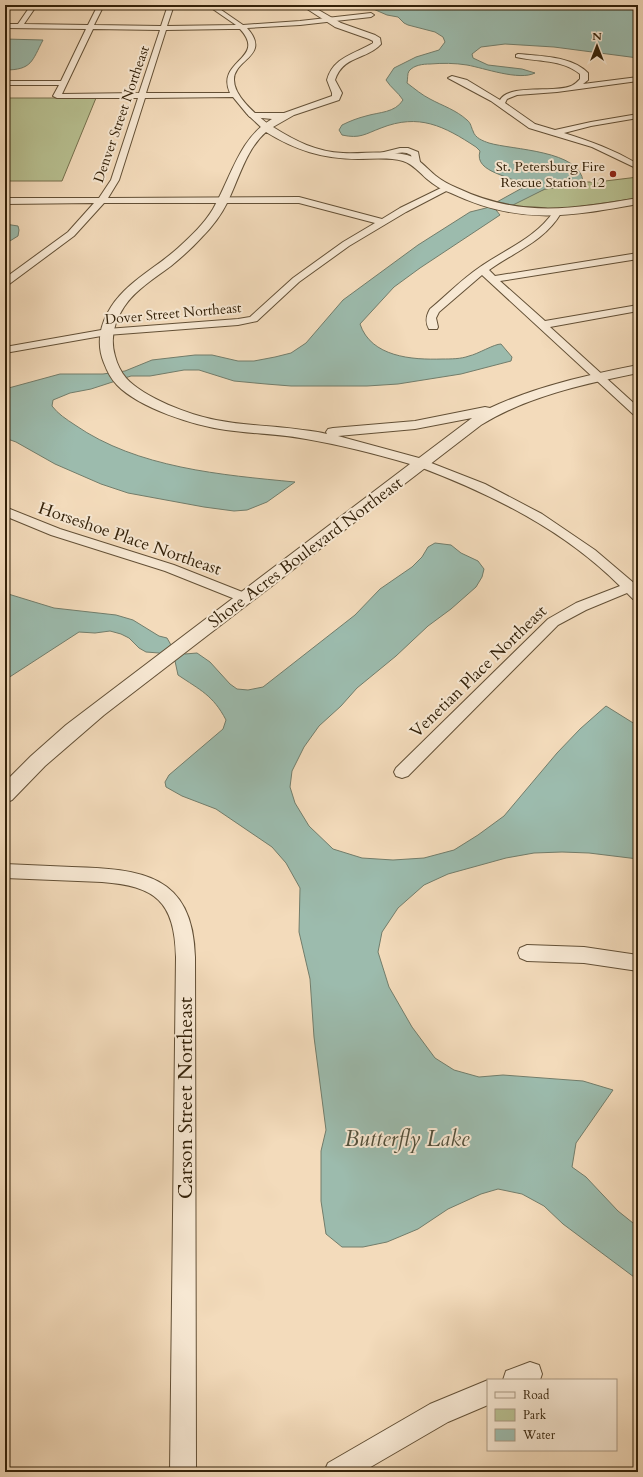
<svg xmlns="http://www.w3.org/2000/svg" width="643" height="1477" font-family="Cardo,serif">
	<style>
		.green { fill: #b8c192; stroke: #76714e }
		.water { fill: #9cbbad; stroke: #727d6b }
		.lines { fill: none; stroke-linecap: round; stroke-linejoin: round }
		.minor-casing { stroke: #635036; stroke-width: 2 }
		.tertiary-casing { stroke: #635036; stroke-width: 2 }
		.minor { fill: #f7e8d3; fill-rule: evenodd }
		.tertiary { fill: #f7e8d3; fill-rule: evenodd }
		.poi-dot { fill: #8f2418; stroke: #f7e8d3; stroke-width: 1.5 }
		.labels { text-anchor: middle; stroke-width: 4; stroke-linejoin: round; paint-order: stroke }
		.far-street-label { font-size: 14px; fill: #332109; stroke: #f7e8d3 }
		.far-poi-label { font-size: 14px; fill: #332109; stroke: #f7e8d3; text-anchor: end }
		.street-label { font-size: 17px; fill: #332109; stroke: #f7e8d3 }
		.near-street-label { font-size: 20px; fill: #332109; stroke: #f7e8d3 }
		.near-water-label { font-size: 22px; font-style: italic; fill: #524f3a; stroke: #f7e8d3 }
	</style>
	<rect width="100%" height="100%" fill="#f3dbbb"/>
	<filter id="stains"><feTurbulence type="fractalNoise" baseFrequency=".005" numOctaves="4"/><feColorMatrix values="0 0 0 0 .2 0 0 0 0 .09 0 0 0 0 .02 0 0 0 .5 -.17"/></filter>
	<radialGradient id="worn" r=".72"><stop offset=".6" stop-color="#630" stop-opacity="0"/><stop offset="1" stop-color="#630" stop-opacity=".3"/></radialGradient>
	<g class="green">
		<polygon points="5,98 96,98 62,181 5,181"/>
		<polygon points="638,177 638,198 549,211 507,205 545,189 579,184 583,182 597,182"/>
	</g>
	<g class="water">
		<path d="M364,5h274v53l-84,-11 -49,-3 -24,3 -9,7 1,4 15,7 34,4 13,4c-16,8 -51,-5 -68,-8 -12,-2 -25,-2 -37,-1 -7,0 -16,1 -21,7 -2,3 -1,8 -2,12 8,6 15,12 23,16 13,7 26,11 37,21 4,3 4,7 6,11 2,7 10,10 16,12 23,7 92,7 94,39l-4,2 -34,5 -32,16h-6l-11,5 4,5 -80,53 -26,19 -34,37c11,33 52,36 82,35 9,0 19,0 27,-3 9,-2 25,-12 32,-12l11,13 -1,4 -50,13 -63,10 -31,2h-76l-25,-2 -32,-3 -35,-11h-15l-34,6h-19l-40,13 -21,4 -17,7 -1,6c6,8 14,13 23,19 62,43 147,50 220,57l-28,20 -20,8 -13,1 -30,-4 -76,-14 -27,-9 -46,-20 -39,-22 -11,-4v-49l55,-15h43l22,-3 27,-11 43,-5h17l26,6h16l21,-4 16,-4 15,-10 37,-43 75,-55 52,-33 16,-4 38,-21c-9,-12 -51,-13 -44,-36l-4,-4c-32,-21 -57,-34 -95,-19 -16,6 -21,11 -39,7l-3,-5 3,-5c8,-4 16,-7 24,-9 13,-4 29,-3 37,-16 -5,-8 -12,-12 -17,-20l8,-12 22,-11 23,-7 6,-8 -2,-5 -8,-5 -27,-7 -4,-2 -6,-6 -11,-2z"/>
		<path d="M5,39l38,1c-11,21 -11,30 -38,30z"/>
		<polygon points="5,224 18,226 19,230 18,236 5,244"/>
		<path d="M435,543l16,2 10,8 17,8 6,8 -2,8 -6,10 -25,22 -23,17 -32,30 -39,32 -16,18 -22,20 -15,21 -12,24 -2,16 5,16 14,23 24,23 29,9 31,2 31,-2 30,-8 24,-15 26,-19 53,-63 23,-24 26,-23 32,20v133l-49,-6 -27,-1 -28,1 -28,5 -58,16 -24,11 -26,23 -16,24 -4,20 11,35 23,40 23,31 19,12 25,7 24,-2 80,6 30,9 -37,53 -4,24 14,10 32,34 20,16v53l-75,-56 -19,-18 -22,-12 -24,-5 -17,5 -33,15 -30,20 -31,13 -24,5h-21l-16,-13 -5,-33v-50l5,-21 -12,-93 -4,-58 -11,-47 1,-44 -14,-25 -14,-16 -56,-38 -34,-13 -16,-9 -1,-5 4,-7 54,-46 3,-9c-13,-25 -26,-30 -48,-45l-3,-14 -16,-8 -13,-1 -7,-4 -10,-10 -8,-4 -11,-3 -15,2 -16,-1 -74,48v-87l49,15 62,7 17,5 26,16 8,2 4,7 14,9 12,-1 13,9 20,22 7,5 11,1 15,-3 92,-72 25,-26 32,-22 10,-10 6,-10z"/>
	</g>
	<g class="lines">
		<g class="minor-casing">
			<g id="minor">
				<path d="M31,5h6l-13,19 64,1 10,-20h6l-10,20 67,1 7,-21h36l-3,2 -28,1 -6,18 69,-1 -29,-20h7l29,20 57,-4 71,-8 3,2 -3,2 -71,8 -53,3c25,28 -14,31 -13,52 0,17 23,35 35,45v4h-6l-16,-15 -14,-17 -88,1 -26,82 -11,18 191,-1 83,22 18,-11 45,-22h6l1,2 -46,24 -57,34 -50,36 -42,39 -19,4 -131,10 -102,18v-6l102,-18 131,-10 12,-2 43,-39 50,-36 32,-19 -76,-20h-195l-30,33 -66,49 -3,1v-8l63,-46 26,-29 -89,1v-6h94l12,-18 27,-82h-81l-4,-2 6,-11h-54v-4h56l25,-52 -81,-1v-4h13zM93,29l67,1 -21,63 -77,1zM229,29h11c28,30 -25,31 -10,64h-84l20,-63z"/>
				<path d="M518,54c21,2 54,2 70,19v7l-5,4 55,-7v4l-81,11 -40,3 -10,4 -2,4 30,21 20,6 36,-8 47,-8v4l-47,8 -27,7c28,9 48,16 74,31v5l-46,-22 -63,-19 -38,-27 -43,-23 4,-2 15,4 33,20c9,-17 58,-6 73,-15 2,-1 5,-4 7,-6v-5c-18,-15 -43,-12 -64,-17v-2z"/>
				<path d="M400,148h8l10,4 2,10 -1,2h-6l-2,-9c-9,-6 -19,0 -28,2l-4,-2 1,-2z"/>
				<path d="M557,210l4,3c-16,28 -47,39 -72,57l6,6 143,-23v6l-138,22 45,40 93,-16v6l-88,16 88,80v9l-4,-1 -152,-140 -43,37 -3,6 2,9 -1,2h-8c-4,-7 -3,-13 1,-20 17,-14 32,-30 50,-42 26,-18 56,-29 74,-56z"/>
				<path d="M421,459l64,25 57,30 53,36 40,34 3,4v12l-5,-1 -6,-6 -41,17 -28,15 -150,151 -6,2 -6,-2 -2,-4 2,-4 152,-149 28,-16 44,-17c-57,-57 -129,-92 -203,-120l-2,-3 2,-3z"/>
				<polygon points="5,507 60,529 174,565 250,595 252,598 250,601 245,602 240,601 165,571 51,535 5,516"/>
				<path d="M5,864c22,1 45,2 67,3 69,2 121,7 123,90l1,515h-26l6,-515c-1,-56 -21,-71 -74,-75l-97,-4z"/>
				<polygon points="527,945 584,947 638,955 638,971 584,963 527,961 520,958 518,953 520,948"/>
				<polygon points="530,1362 539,1365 542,1374 540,1380 503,1380 506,1371"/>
				<polygon points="488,1380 488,1405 448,1422 362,1472 324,1472 328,1463 430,1404"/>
			</g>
		</g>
		<g class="tertiary-casing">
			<path id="tertiary" d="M301,5h9l31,18 34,12 5,3 1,6c-14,16 -38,11 -46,36l7,13 -3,7 -45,15 -21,12c22,14 44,25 70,26 21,1 43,-3 64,2 12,3 19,13 29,21 6,5 14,9 21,12 64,30 115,21 181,10v6c-71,13 -119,21 -187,-11 -9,-3 -17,-8 -24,-14 -7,-6 -14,-15 -24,-18 -14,-4 -30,-2 -45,-2 -35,0 -63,-9 -92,-27 -20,17 -27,47 -39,71 -6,12 -15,24 -25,34 -9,10 -20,20 -31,29 -16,12 -36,24 -47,41 -10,15 -14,32 -9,49 2,8 6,16 11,22 18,20 64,37 90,42 36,7 74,6 111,14l-1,-2 2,-3 5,-1 82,-7 70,-14 5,1c47,-22 98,-33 148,-43v8c-54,11 -110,23 -157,52l-377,290 -59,51 -33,34 -7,3v-21l26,-26 35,-31 344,-261c-34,-10 -69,-19 -104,-25 -26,-5 -53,-5 -80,-9 -31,-4 -87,-22 -109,-45 -6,-6 -10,-14 -13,-22 -8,-19 -4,-39 7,-56 17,-26 45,-39 67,-59 13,-12 26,-24 35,-39 18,-31 26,-71 59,-90l-22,-2 -2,-2 2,-2h34l48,-17v-3l-5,-13c6,-23 28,-26 46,-37v-2l-4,-2 -34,-12zM472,418l-53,40 -81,-22 77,-7z"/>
		</g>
		<use href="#minor" class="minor"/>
		<use href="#tertiary" class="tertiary"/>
	</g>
	<circle class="poi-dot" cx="613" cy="174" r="4"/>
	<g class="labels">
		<g class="far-street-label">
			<text transform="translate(121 114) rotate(-71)" y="5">Denver Street Northeast</text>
			<text transform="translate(173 313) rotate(-5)" y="5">Dover Street Northeast</text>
		</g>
		<g class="far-poi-label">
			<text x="605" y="171">St. Petersburg Fire<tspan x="605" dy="16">Rescue Station 12</tspan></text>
		</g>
		<g class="street-label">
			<text transform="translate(130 538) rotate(19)" y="6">Horseshoe Place Northeast</text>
			<text transform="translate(305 552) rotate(-37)" y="6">Shore Acres Boulevard Northeast</text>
			<text transform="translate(478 671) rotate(-44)" y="6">Venetian Place Northeast</text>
		</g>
		<g class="near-street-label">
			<text transform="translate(185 1098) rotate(-90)" y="7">Carson Street Northeast</text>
		</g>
		<g class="near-water-label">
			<text x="407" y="1146">Butterfly Lake</text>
		</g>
	</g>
	<rect width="643" height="1477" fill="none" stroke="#f3dbbb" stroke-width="20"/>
	<rect x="6" y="6" width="631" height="1465" fill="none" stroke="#332109" stroke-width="2"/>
	<rect x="10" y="10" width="623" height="1457" fill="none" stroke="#332109"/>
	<rect x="487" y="1379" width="130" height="72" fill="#f7e8d3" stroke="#a99882"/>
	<rect x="495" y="1392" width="20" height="6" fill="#f7e8d3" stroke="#a99882"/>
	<text x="523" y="1399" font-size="12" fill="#332109">Road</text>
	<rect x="495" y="1409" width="20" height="12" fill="#b8c192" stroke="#a99882"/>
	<text x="523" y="1419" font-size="12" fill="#332109">Park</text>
	<rect x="495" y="1429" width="20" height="12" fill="#9cbbad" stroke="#a99882"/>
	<text x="523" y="1439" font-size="12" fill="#332109">Water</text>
	<g transform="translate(597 46)" stroke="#f7e8d3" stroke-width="3" paint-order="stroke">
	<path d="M0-3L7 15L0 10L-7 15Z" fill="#332109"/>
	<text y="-6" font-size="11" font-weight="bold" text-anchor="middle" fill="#332109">N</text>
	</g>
	<rect width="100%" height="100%" filter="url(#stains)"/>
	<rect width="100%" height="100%" fill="url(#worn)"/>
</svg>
